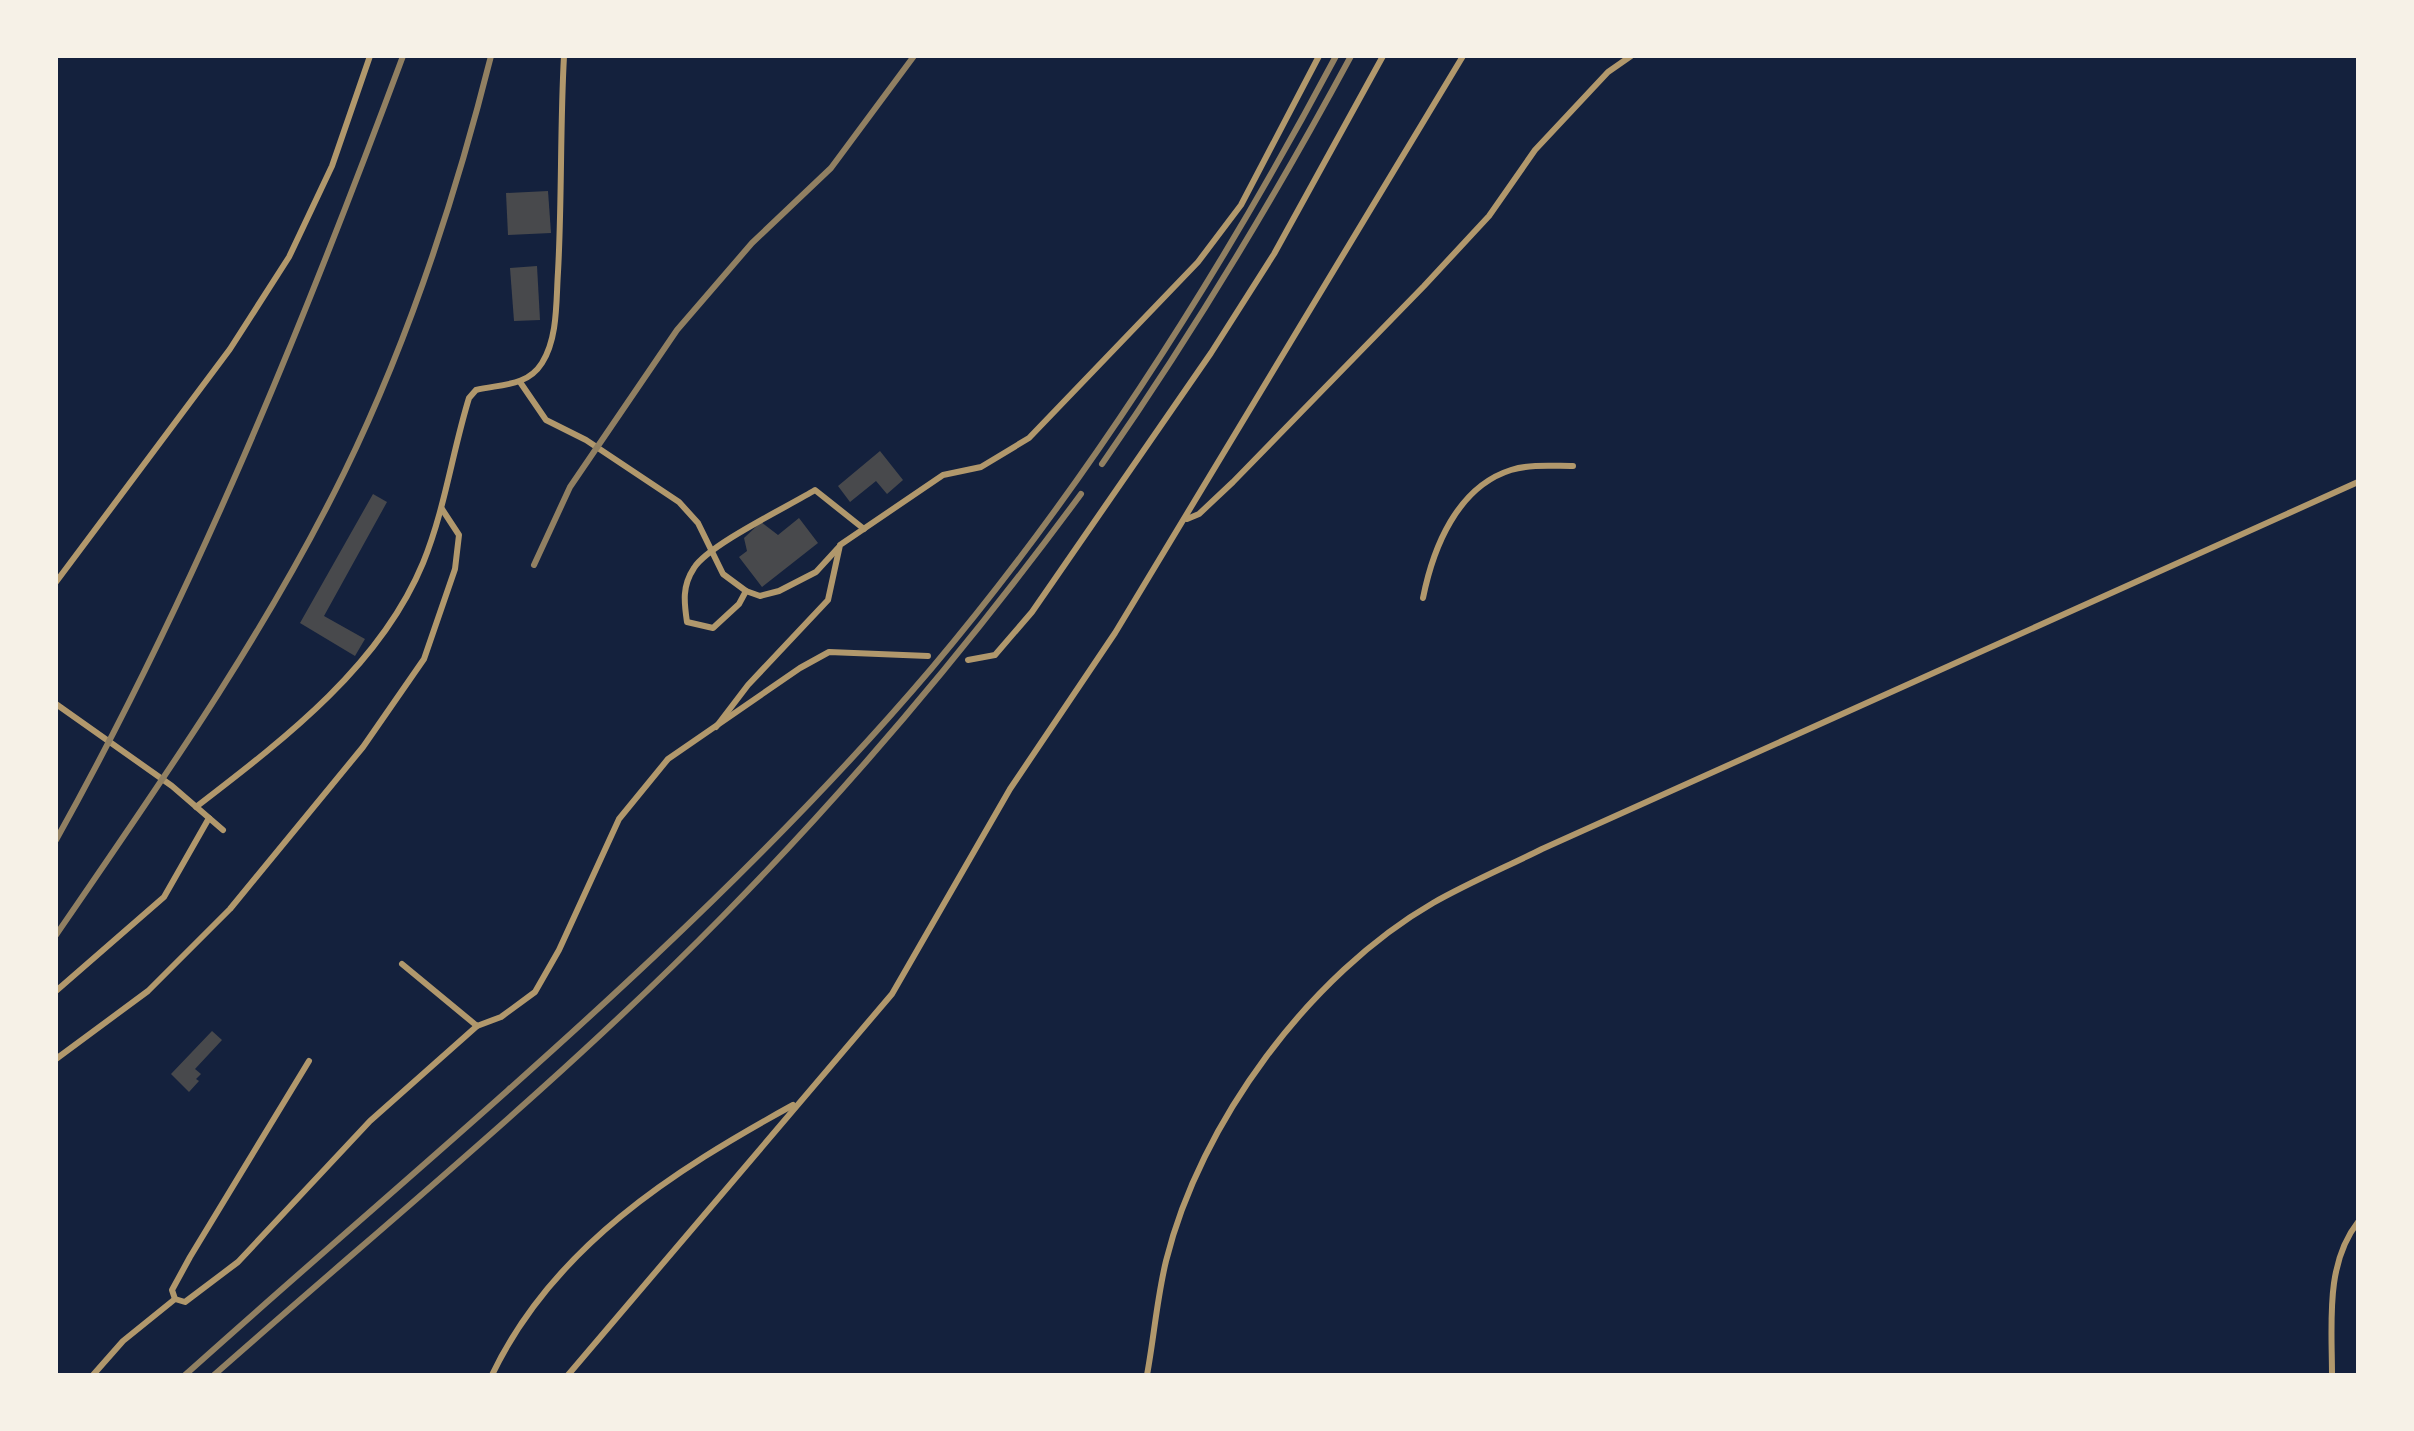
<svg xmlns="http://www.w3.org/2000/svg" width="2414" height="1431" font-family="Montserrat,sans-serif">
<rect width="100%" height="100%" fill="#14213d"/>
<g fill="#48494c">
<polygon points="548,191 551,233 508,235 506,193"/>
<polygon points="537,266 540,320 514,321 510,268"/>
<polygon points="880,451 903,480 887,494 876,481 850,502 838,486"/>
<polygon points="373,494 387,502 324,616 365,639 355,656 300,623"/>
<polygon points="799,518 818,543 762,587 739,557 747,551 744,538 761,522 778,535"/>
<polygon points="212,1031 222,1040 195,1069 201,1074 196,1079 199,1081 189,1092 171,1074"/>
</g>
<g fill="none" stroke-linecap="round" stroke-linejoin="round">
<g stroke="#b1986c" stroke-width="6">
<polyline points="520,382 546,420 586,440 679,502 698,523 723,574 746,591 760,596 779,591 816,572 838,548"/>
<polyline points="1187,519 1199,514 1233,482 1424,286 1489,216 1535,150 1608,72 1631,56"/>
<polyline points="56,582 230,349 289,257 332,166 370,56"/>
<path d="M746,591L739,604L713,628L687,622C684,602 682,586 694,568C708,545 789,506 815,490L864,529"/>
<path d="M1423,598C1433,548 1457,487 1511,470C1531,464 1552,466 1573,466"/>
<polyline points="968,660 995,655 1032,612 1211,353 1274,254 1383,56"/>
<polyline points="56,704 172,786 223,830"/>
<polyline points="716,727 748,685 828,600 840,545 943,475 981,467 1029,438 1198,262 1241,205 1319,56"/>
<path d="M196,807C283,740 380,667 423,563C445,509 452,453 469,398L476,390C500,384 527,387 542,363C558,338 556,301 558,272C562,200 560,128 564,56"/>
<polyline points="402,964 477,1026 501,1017 535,992 559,950 619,819 668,759 800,668 829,652 928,656"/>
<polyline points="56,991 164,897 209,818"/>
<polyline points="56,1059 148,991 230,909 363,747 424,659 455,569 459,535 442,509"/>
<polyline points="309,1061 190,1257 172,1290 175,1299 185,1302 238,1262 370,1121 477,1026"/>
<polyline points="93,1375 123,1341 175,1299"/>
<path d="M492,1375C553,1247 673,1171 793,1105"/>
<polyline points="568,1375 892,994 1010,789 1115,633 1463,56"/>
<path d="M1147,1375C1154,1337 1157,1298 1166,1261C1200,1123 1310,974 1433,903C1468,883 1506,867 1542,849L2358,482"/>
<path d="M2332,1375C2332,1324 2325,1264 2358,1222"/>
</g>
<g stroke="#918062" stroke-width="6">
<path d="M1102,464C1193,333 1275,197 1351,56"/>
<polyline points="534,565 570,487 677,330 752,243 831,168 914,56"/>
<path d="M56,840C196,589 303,325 403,56"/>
<path d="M56,935C159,785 264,636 344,473C409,340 455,199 491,56"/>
<path d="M185,1375C439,1147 709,930 931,669C1089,482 1221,272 1336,56"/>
<path d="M214,1375C385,1224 563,1079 723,916C853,784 971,643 1081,494"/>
</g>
</g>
<rect width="2414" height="1431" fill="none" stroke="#f6f1e7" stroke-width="116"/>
</svg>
